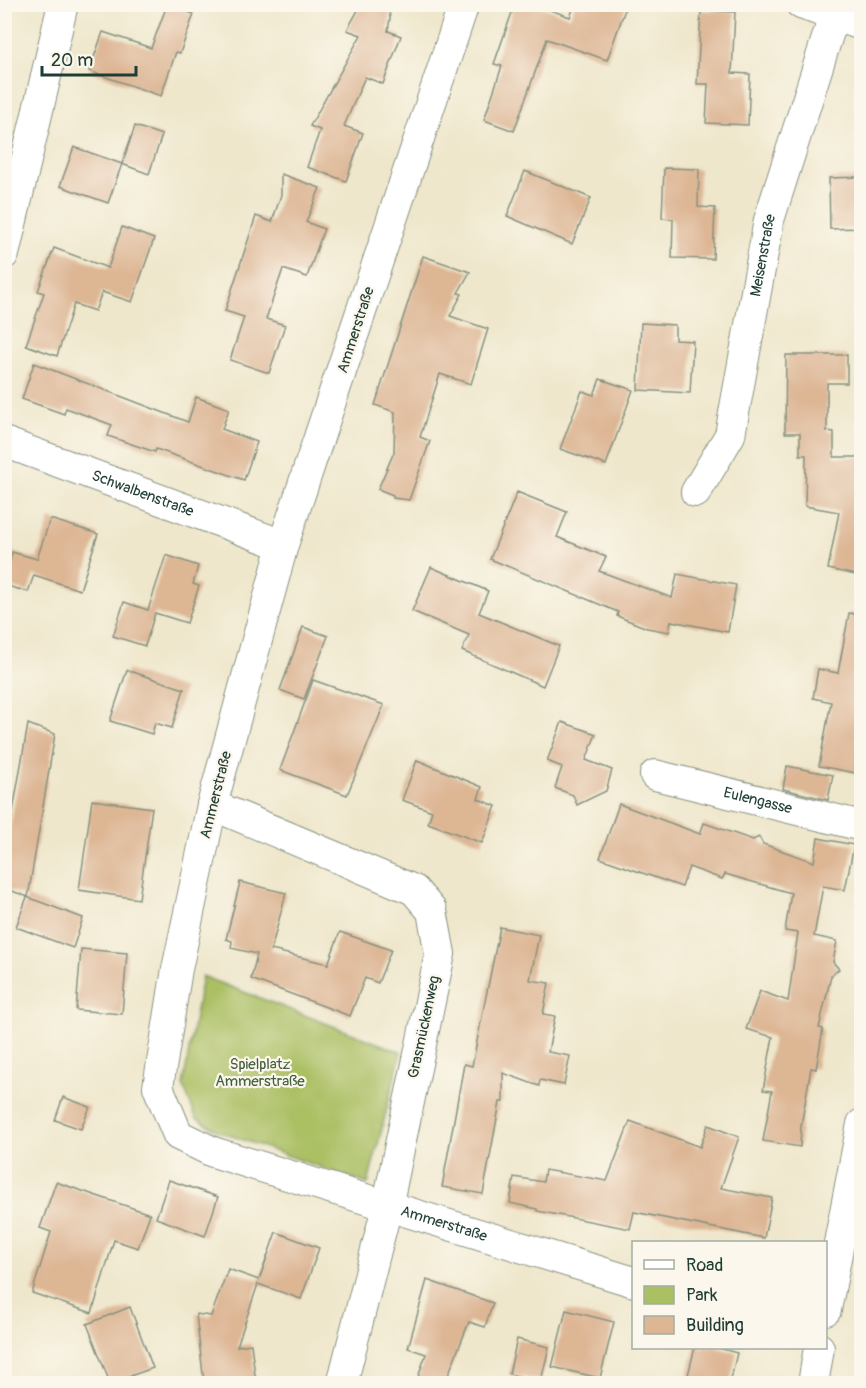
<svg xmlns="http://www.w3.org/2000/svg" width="866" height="1388" font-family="Pangolin,sans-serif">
<rect width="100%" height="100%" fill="#fbf7ec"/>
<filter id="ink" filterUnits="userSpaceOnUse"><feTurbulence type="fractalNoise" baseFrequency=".0167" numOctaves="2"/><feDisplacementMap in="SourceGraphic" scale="12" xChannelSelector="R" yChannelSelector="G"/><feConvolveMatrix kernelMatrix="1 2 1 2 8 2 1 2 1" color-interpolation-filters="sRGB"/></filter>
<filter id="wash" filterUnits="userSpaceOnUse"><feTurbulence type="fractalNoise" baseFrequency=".008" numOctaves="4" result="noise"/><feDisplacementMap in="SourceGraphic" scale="24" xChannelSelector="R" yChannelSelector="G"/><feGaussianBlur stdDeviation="1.35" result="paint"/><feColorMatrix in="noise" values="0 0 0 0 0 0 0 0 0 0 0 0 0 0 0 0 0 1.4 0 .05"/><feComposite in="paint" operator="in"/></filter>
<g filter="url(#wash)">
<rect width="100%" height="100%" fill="#efe7cc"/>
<polygon fill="#abbf63" stroke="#657e4c" stroke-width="1.5" points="202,976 401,1052 368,1184 218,1131 196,1118 183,1085"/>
<g id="blocks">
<g fill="#ddb694">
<polygon points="378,4 388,4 390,18 388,31 401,36 383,84 365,77 344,126 363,133 346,181 307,167 320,130 310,126 361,35 347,30 361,5 375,10"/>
<polygon points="515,4 533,4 570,17 575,4 627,4 607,60 547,39 514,131 484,120 502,66 494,64"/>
<polygon points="167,5 194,14 180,53 176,52 161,96 89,71 103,32 151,48"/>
<polygon points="701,10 735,12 732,73 750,74 748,125 706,123 708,84 697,84"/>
<polygon points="135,126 162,135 149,174 122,164 108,203 60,186 74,147 122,164"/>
<polygon points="664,168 699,169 698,207 715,208 713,259 672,258 673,219 662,218"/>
<polygon points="525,171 591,198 572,244 507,216"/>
<polygon points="281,174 320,188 306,222 324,229 307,277 283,269 266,319 285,325 269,373 230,360 244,317 225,311 256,216 272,222 281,195"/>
<polygon points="861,177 861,228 830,229 829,178"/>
<polygon points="122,227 154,239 132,302 102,292 95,311 74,304 57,356 26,345 44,293 38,291 54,248 108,268"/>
<polygon points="423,256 470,272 458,293 462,294 450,316 488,329 471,384 440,374 420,437 430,441 409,500 393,498 393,495 378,489 394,452 395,412 375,405"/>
<polygon points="641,323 675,325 675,340 693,341 690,393 638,390"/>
<polygon points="786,355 847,355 847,383 827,383 827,431 834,432 834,457 861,457 861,576 828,569 839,512 805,506 806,455 800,455 800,433 785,433"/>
<polygon points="34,363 188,422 196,397 229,409 222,429 257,442 244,480 156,449 155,452 108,436 112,425 66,408 64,414 22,399"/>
<polygon points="600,379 633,390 606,465 560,449 582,391 594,395"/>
<polygon points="517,492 567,512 557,537 606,557 599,571 672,598 677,574 736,585 728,632 671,621 669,632 647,628 617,616 618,612 490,559"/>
<polygon points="50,519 98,534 80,590 34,575 28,592 4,585 12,552 37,559"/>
<polygon points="166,555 198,566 193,584 199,586 187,623 155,613 145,646 113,636 124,602 148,610"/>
<polygon points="431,567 488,591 479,613 559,646 543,686 462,651 469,635 412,611"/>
<polygon points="849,613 861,615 861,774 819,766 831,702 813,698 818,669 838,673"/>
<polygon points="303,627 328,636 304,699 280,690"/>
<polygon points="127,670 184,689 172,728 155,723 152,734 110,721"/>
<polygon points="313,680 384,705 347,795 280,770"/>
<polygon points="562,722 596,734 586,760 612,770 606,791 577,805 573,795 555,788 562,767 547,761"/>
<polygon points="28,724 55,734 28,897 4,888 4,863"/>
<polygon points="417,760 482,787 478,799 496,806 482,843 428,823 432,811 402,800"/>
<polygon points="787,766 833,775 828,800 783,789"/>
<polygon points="92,800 152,808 139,899 79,890"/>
<polygon points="619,804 700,834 704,823 753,840 759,837 763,844 814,862 818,838 854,845 845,890 823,886 814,936 837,941 833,962 839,969 831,976 819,1028 823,1029 816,1069 811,1068 801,1126 800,1147 763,1141 772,1091 763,1090 773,1037 746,1029 760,991 788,1001 798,933 785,931 791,893 725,874 722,879 689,867 682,887 600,858"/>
<polygon points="240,882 286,893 271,950 328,964 340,932 391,950 378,983 365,978 350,1016 251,979 257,954 231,948 232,941 226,939"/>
<polygon points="27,897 83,918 73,948 16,927"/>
<polygon points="500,927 539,935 530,980 549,983 543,1014 555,1016 548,1052 570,1056 564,1085 540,1080 539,1086 503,1073 503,1102 500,1102 483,1194 442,1187 464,1064 472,1066"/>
<polygon points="81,949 127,953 122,1014 76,1010"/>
<polygon points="63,1097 90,1107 81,1129 55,1120"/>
<polygon points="630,1121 700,1147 708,1125 739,1137 721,1188 772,1198 764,1238 634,1212 630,1229 537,1211 537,1209 510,1203 514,1177 543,1182 545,1170 607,1181"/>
<polygon points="169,1180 218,1197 205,1236 156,1218"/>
<polygon points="56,1182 150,1214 138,1248 114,1240 92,1313 32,1293 51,1232 40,1228"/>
<polygon points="276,1232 319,1248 301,1299 258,1284 237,1346 251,1344 256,1383 204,1383 196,1314 211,1316 228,1269 259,1280"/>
<polygon points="427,1280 493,1303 485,1327 469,1322 445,1383 416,1383 426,1354 408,1348"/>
<polygon points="130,1307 153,1368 110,1383 87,1324"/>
<polygon points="566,1310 614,1322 600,1378 552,1367"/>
<polygon points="517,1339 549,1347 541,1381 509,1374"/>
<polygon points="695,1347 715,1347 737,1353 730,1383 686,1383"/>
</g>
</g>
</g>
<g filter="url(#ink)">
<use href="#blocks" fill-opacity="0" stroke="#879280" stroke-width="1.5"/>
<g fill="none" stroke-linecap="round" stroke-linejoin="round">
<defs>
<g id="street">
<path id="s1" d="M464,4L283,545L212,805L177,969L158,1087L178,1135L213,1152L634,1282"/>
<polyline points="801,4 862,25"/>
<polyline points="4,254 63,4"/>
<path id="s2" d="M4,442L283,545"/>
<path id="s3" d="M696,492L730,435L769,220L834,16"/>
<path id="s4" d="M655,775L862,826"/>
<polyline points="212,805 414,890 432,911 440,954 387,1207 342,1384"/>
<polyline points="826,1310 862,1124"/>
<polyline points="813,1384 819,1348"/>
</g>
</defs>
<use href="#street" stroke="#879280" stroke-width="32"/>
<use href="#street" stroke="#fff" stroke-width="30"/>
</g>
</g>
<g text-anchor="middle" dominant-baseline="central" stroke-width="4.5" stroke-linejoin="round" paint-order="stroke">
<g font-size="15" fill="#1f3d34" stroke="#fbf7ec">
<text stroke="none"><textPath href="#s3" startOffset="249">Meisenstraße</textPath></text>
<text transform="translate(356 330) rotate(-72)">Ammerstraße</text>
<text stroke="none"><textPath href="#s2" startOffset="148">Schwalbenstraße</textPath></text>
<text transform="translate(216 795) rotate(-76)">Ammerstraße</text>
<text stroke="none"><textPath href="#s4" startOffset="106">Eulengasse</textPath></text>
<text transform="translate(424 1027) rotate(-78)">Grasmückenweg</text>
<text stroke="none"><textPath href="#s1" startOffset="1460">Ammerstraße</textPath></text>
</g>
<g font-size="15" fill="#425e40" stroke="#fbf7ec">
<text x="260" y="1064">Spielplatz<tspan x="260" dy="17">Ammerstraße</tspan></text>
</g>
</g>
<rect width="866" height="1388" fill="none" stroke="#fbf7ec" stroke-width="24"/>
<rect x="632" y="1241" width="195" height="108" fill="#fbf7ec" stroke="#a3ada2" stroke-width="1.5"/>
<rect x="644" y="1260" width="30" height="9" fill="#ffffff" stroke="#a3ada2" stroke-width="1.5"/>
<text x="686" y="1271" font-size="18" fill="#1f3d34">Road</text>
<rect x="644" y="1286" width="30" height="18" fill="#abbf63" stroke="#a3ada2" stroke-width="1.5"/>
<text x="686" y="1301" font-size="18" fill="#1f3d34">Park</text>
<rect x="644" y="1316" width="30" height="18" fill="#ddb694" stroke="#a3ada2" stroke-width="1.5"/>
<text x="686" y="1331" font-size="18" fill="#1f3d34">Building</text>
<path d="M42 66v9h94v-9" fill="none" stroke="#1f3d34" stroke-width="3"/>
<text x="51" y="66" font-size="18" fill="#1f3d34" stroke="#fbf7ec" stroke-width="4.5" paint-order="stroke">20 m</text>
</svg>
